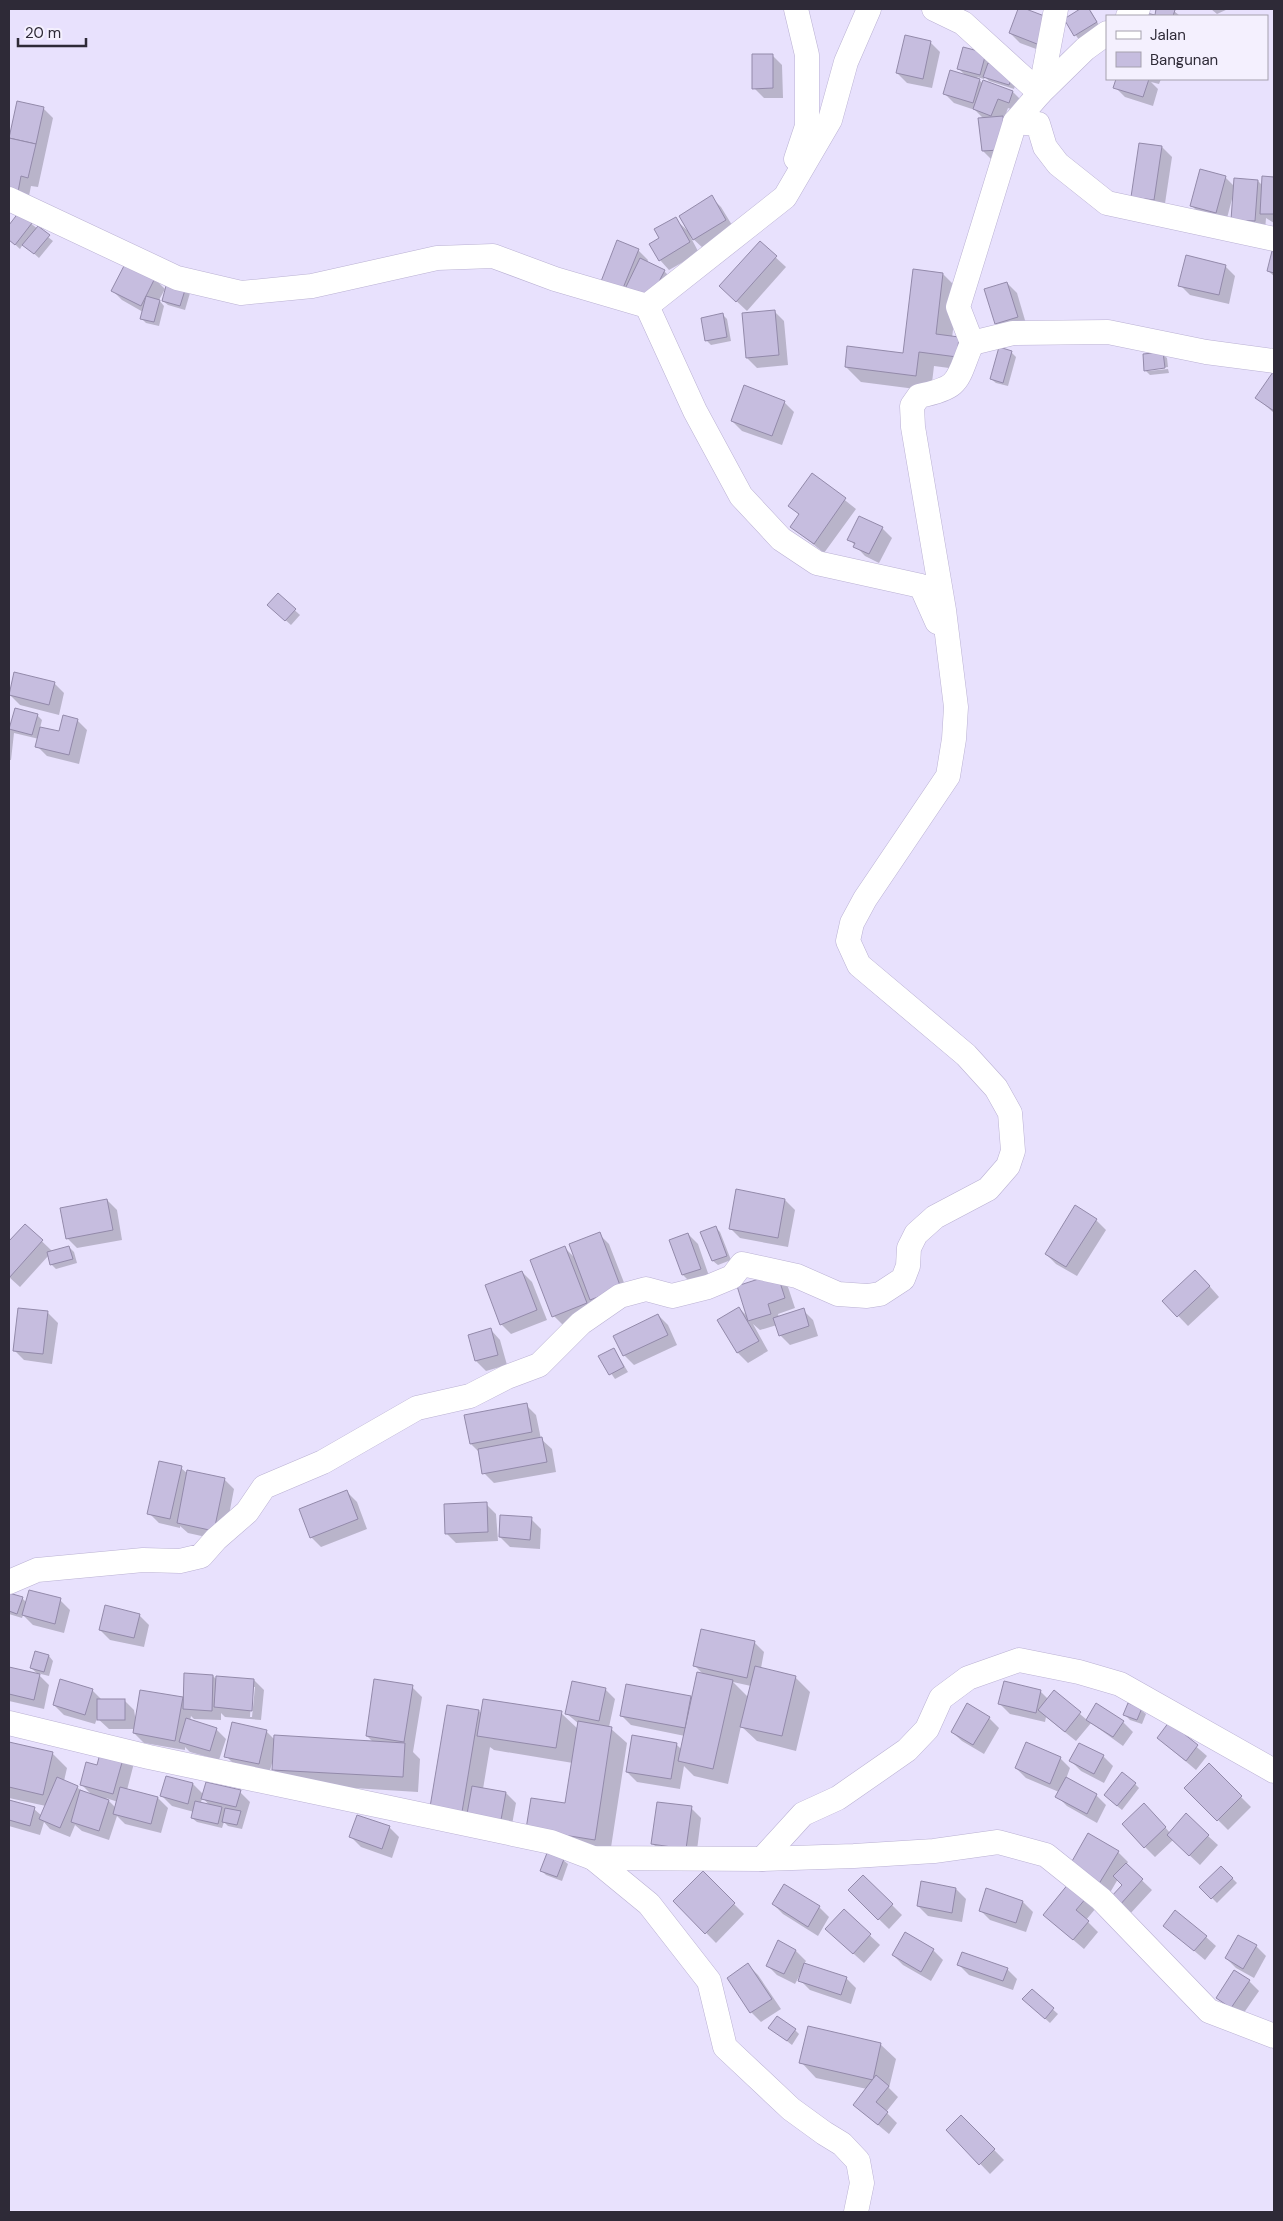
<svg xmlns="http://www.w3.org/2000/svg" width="1283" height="2221" font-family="'DM Sans',sans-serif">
<rect width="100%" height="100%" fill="#e8e1fd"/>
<g fill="#0003" fill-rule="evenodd">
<polygon points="1019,9 1047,18 1047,53 1020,43 1010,33"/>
<polygon points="1083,9 1091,11 1100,27 1079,40 1065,19"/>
<polygon points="1158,9 1174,11 1180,16 1156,16"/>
<polygon points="1211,9 1228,9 1217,14"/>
<polygon points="930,42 940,52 932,88 907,83 897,73"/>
<polygon points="964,48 990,59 988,64 1018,77 1014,89 989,81 985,77 984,79 977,77 983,84 1013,92 1023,102 1019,112 1008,108 1004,119 1012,127 993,161 983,151 984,119 975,110 954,103 944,93 966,76 959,69"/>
<polygon points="772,55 782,65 783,98 764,98 754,88"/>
<polygon points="1117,79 1161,79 1159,84 1151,82 1158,89 1153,106 1125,97 1115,87"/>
<polygon points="43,108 53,118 38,187 31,186 28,201 9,197 9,140"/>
<polygon points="1162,147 1172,157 1164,210 1132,197"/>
<polygon points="1225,177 1234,186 1258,181 1263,186 1263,177 1274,178 1274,223 1266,218 1265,231 1242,229 1232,199 1226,222 1202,216 1192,206"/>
<polygon points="711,197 721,207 735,230 704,249 690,236 699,253 669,270 660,260 661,238 675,219 689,232"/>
<polygon points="19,214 53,241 39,258 23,244 20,249 9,239 9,227"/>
<polygon points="760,243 786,267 747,311 731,296"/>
<polygon points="638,250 648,260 647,263 664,271 674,281 611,294"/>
<polygon points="1273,252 1274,252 1274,276 1268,271"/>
<polygon points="1225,266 1235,276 1229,304 1190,295 1180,285"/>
<polygon points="943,274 958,289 952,338 959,339 972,371 934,366 931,391 861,382 846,367 904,355"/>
<polygon points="155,279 165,289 159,300 164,306 159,326 146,323 142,319 143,312 122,300 112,290"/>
<polygon points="1007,283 1017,293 1027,327 1006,334 996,324 986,290"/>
<polygon points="185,288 190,293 185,310 168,305 163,301"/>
<polygon points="774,311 784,321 788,365 757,368 747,358"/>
<polygon points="723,315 727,319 731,341 711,345 706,340"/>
<polygon points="1011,352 1016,357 1008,386 996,383 991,379"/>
<polygon points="1162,354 1167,358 1168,367 1148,369 1148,371 1168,369 1169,373 1150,375 1145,370"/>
<polygon points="1273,374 1274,375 1274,413 1257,398"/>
<polygon points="784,402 794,412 782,445 742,431 732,421"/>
<polygon points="812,474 856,509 824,553 791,526 799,515 790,505"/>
<polygon points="882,528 892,538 879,563 865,556 849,539"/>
<polygon points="278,595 300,615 291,625 274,610"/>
<polygon points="54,683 64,693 59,715 20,705 10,695"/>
<polygon points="37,715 42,720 40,728 60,733 77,720 87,730 79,764 47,756 37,746 39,739 14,733 11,760 9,760 9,723 11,726"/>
<polygon points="107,1200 117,1210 122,1240 77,1248 67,1238"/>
<polygon points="785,1200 795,1210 788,1247 740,1238 730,1228"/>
<polygon points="1096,1220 1106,1230 1077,1276 1056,1264 1046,1254"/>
<polygon points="25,1225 52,1251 69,1247 74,1252 77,1263 56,1269 51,1264 49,1255 20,1287 9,1277 9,1243"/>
<polygon points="715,1227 720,1232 731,1260 718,1265 713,1261 702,1233"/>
<polygon points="599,1234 609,1244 630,1298 569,1331 554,1316 565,1248 576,1259"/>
<polygon points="688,1234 698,1244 710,1279 693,1285 683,1275"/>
<polygon points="522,1272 532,1282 547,1320 511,1334 501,1324"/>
<polygon points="1205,1281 1219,1297 1188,1326 1164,1301"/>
<polygon points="787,1284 795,1308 778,1314 779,1318 803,1310 813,1320 818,1336 790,1345 780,1335 777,1325 760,1330 753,1324 768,1351 748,1363 738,1353 739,1308 749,1318 739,1286"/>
<polygon points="48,1313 58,1323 52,1364 24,1360 14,1350"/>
<polygon points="658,1315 668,1325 677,1345 634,1365 624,1355"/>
<polygon points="491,1330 500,1340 507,1365 486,1371 476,1361 470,1336"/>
<polygon points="614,1349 628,1372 615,1379 600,1357"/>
<polygon points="526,1405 536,1415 541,1439 552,1449 556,1472 494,1483 484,1473 480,1453 471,1444"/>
<polygon points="181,1468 188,1474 224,1479 234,1489 224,1541 188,1533 180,1526 180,1528 159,1523 149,1513"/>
<polygon points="347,1492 357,1502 367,1529 321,1547 311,1537"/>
<polygon points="486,1504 496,1514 498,1541 456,1543 446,1533"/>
<polygon points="531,1519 541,1529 540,1549 510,1547 500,1537"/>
<polygon points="9,1594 22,1598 27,1603 60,1600 70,1610 64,1633 33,1625 23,1615 22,1618 9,1614"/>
<polygon points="139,1615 149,1625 144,1647 110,1640 100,1630"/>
<path d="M754,1642L764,1652L761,1668L795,1677L810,1692L796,1751L757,1741L741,1726L728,1784L694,1776L684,1766L680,1789L637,1782L627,1772L676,1744L682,1750L685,1736L631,1725L621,1715L691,1697L693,1699L704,1675L695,1666ZM733,1682L751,1686L749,1698Z"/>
<polygon points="36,1653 49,1656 53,1661 49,1676 37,1673 49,1685 44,1709 9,1701 9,1669 39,1675 31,1668"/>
<path d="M213,1676L217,1680H254L264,1690L261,1720L225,1717L221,1713V1720L194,1719L191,1716L190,1721L216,1729L226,1739L219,1760L190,1752L185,1747V1750L144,1743L134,1733L135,1729H109L97,1718L95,1724L64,1715L54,1705L92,1690L102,1700H124L134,1710L136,1722L182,1698L184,1700ZM252,1687H255L252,1717H250Z"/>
<polygon points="412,1687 422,1697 413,1752 420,1759 418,1792 289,1784 273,1769 274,1756 269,1774 236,1766 226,1756 266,1731 275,1740 373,1742 367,1736"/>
<polygon points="605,1689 615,1699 609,1727 627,1743 610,1854 543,1844 566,1805 573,1763 494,1750 490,1747 483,1789 506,1793 516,1803 511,1830 446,1822 479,1711 482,1714 561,1713 578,1729 579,1724 566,1713"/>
<polygon points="1040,1691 1048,1699 1054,1692 1087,1720 1123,1722 1133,1732 1123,1746 1091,1723 1076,1741 1046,1717 1045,1722 1010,1714 1000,1704"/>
<polygon points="1141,1710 1146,1714 1142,1724 1130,1720 1125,1715"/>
<polygon points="989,1718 999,1728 984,1754 962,1741 952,1732"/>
<polygon points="1170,1724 1207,1756 1196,1770 1158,1738"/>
<path d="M9,1743L52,1753L67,1768L64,1781L93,1796L81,1784L98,1767L103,1748L134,1763L127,1790L158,1798L168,1808L161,1833L125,1824L117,1816L109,1840L82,1831L75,1825L70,1837L50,1829L44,1822L40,1835L9,1826V1801L34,1809L42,1816L46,1806L9,1798ZM106,1798L118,1802L116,1808Z"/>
<polygon points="1103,1756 1113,1766 1104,1783 1081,1771 1071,1761"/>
<polygon points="1060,1758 1070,1768 1066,1779 1096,1795 1106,1805 1097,1823 1067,1806 1057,1796 1059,1792 1026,1778 1016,1768"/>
<polygon points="1209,1765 1251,1807 1228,1830 1186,1788"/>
<path d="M166,1777L193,1784L204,1795L240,1792L250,1802L242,1829L228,1826L224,1822L222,1828L197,1822L192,1818L194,1812L172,1806L162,1796ZM202,1797L210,1806L201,1803Z"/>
<polygon points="1135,1784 1139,1788 1122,1810 1110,1800"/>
<polygon points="691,1808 701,1818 696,1858 663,1854 653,1844"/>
<polygon points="1154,1814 1170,1833 1208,1836 1218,1845 1200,1865 1173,1840 1155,1857 1145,1847"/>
<polygon points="389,1827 399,1837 392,1858 361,1847 351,1837"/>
<polygon points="1118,1852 1128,1862 1126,1865 1152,1890 1129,1915 1112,1898 1123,1885 1118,1879 1108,1896 1078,1880"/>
<polygon points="563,1860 568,1864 562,1881 546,1875 542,1871"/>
<polygon points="1221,1867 1237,1883 1217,1903 1201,1887"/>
<polygon points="703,1873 744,1914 716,1943 675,1901"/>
<polygon points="863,1876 902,1915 889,1929 849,1890"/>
<polygon points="1069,1884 1096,1908 1086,1920 1098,1932 1084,1949 1044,1915"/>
<polygon points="956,1889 966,1899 962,1922 928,1916 918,1906"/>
<polygon points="1023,1902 1033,1912 1026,1932 990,1920 980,1910"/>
<polygon points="773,1904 819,1907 829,1917 818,1936 783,1914"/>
<polygon points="844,1911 880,1945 864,1963 837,1939"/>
<polygon points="1165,1926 1206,1937 1216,1946 1205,1960"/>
<polygon points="906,1934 933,1950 943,1960 931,1981 903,1965 893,1955"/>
<polygon points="1256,1946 1266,1956 1254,1978 1236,1968 1226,1958"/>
<polygon points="796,1951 806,1961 804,1964 846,1978 856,1988 851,2004 810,1990 800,1980 804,1967 795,1984 777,1975 767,1965"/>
<polygon points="748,1965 758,1975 781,2009 761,2022 751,2012 728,1978"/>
<polygon points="959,1965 1007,1969 1017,1979 1013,1990 969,1975"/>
<polygon points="1249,1981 1259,1991 1241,2017 1217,1998"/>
<polygon points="1032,1991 1058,2014 1050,2023 1029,2004"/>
<polygon points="770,2028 795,2030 799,2034 792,2045"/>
<polygon points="880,2044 896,2059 889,2088 898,2097 886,2112 897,2123 889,2134 854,2105 867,2089 816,2078 801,2062"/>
<polygon points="961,2116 1004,2160 990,2174 948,2130"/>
</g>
<g fill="#c6bddf" stroke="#938aaa">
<polygon points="1018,9 1026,9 1047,17 1037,44 1009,33"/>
<polygon points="1080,9 1089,9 1097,22 1074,36 1064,19"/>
<polygon points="1156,9 1172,9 1175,10 1173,16 1140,16 1142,12 1155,15"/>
<polygon points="905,35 931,41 923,79 896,73"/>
<polygon points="963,47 986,53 980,75 957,69"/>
<polygon points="752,54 773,54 773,88 752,89"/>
<polygon points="988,63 1014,71 1009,85 983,77"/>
<polygon points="950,70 980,79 973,103 943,94"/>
<polygon points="1116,79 1149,79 1143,97 1113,88"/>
<polygon points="983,80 1013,91 1009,103 998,99 991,116 973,109"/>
<polygon points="17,101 44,107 36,144 9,138"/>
<polygon points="1003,116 1004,133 999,134 1000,150 982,151 978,118"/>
<polygon points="9,138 36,144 28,178 21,176 18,192 9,190"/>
<polygon points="1139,143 1162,146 1154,200 1131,197"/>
<polygon points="1200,169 1226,176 1216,213 1190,206"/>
<polygon points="1262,176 1274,177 1274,214 1260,214"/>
<polygon points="1234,178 1258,180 1255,221 1231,220"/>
<polygon points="712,195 726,220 693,240 679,216"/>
<polygon points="19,212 32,223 15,245 9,240 9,225"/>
<polygon points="676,217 690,242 659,261 649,244 659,238 654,229"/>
<polygon points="38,226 50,235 34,254 22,245"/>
<polygon points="617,240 639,249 621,293 600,284"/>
<polygon points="760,241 777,256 736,302 719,286"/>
<polygon points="1272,251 1274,251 1274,273 1267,271"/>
<polygon points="1186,255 1226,265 1219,295 1178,286"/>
<polygon points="640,258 665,270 648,303 624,291"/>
<polygon points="126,262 155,278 141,306 111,291"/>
<polygon points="913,269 943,273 936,334 959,337 957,357 919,352 916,376 845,367 847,346 903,353"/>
<polygon points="167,282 186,287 180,306 162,301"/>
<polygon points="1007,282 1018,317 995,324 984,289"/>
<polygon points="146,296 160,300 154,322 140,319"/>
<polygon points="775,310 779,355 746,358 742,313"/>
<polygon points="723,313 727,337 705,341 701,318"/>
<polygon points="999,347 1012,351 1003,383 990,379"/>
<polygon points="1163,352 1165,368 1144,371 1143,354"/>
<polygon points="1273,372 1274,373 1274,411 1255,398"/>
<polygon points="744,385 785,401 772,436 731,421"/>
<polygon points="812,473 846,498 814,544 790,527 799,514 788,506"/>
<polygon points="859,516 883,527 869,554 853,547 855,543 847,540"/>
<polygon points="278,593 296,609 285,621 267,605"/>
<polygon points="14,672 55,682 49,705 9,695"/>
<polygon points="15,708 38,714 32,735 9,729"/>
<polygon points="63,715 78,719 69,755 35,747 40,727 59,731"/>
<polygon points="736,1189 785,1199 778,1238 729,1229"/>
<polygon points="107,1199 113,1230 66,1239 60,1208"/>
<polygon points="1075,1205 1097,1219 1066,1267 1045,1254"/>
<polygon points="25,1224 43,1240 9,1278 9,1241"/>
<polygon points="716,1226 727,1256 712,1261 700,1232"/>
<polygon points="600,1232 621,1288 590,1300 569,1244"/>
<polygon points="688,1233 701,1269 682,1275 669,1240"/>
<polygon points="69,1246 73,1259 50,1265 47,1252"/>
<polygon points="565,1246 587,1303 552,1317 530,1260"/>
<polygon points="1195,1270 1210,1286 1177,1317 1162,1301"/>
<polygon points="522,1271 537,1310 500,1325 485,1285"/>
<polygon points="777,1273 785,1298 768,1304 771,1314 748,1321 737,1286"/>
<polygon points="739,1307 759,1341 737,1353 717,1320"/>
<polygon points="18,1308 48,1311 43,1354 13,1351"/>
<polygon points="804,1308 809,1326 779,1336 773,1318"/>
<polygon points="658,1314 668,1335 623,1356 613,1336"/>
<polygon points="491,1328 498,1355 475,1361 468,1335"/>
<polygon points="614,1348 624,1367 609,1375 598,1356"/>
<polygon points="527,1403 532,1432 470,1444 464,1415"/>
<polygon points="542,1437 547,1462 482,1474 478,1449"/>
<polygon points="159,1461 182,1466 170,1519 147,1514"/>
<polygon points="187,1470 225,1478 214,1531 177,1523"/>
<polygon points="347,1490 358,1519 310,1538 299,1509"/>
<polygon points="487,1502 488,1532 445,1534 444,1504"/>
<polygon points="500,1515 532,1517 530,1540 499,1537"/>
<polygon points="29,1590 61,1598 55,1624 22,1615"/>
<polygon points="9,1593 23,1597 17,1614 9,1611"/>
<polygon points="105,1605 140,1614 134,1638 99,1630"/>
<polygon points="701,1629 755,1641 747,1678 693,1666"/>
<polygon points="35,1651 49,1655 44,1672 30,1668"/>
<polygon points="755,1666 796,1676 782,1736 740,1727"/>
<polygon points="9,1667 40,1674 34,1700 9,1694"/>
<polygon points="697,1672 733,1680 713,1769 678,1761"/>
<polygon points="184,1673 213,1675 212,1711 183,1709"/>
<polygon points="216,1676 254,1679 252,1711 214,1707"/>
<polygon points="60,1679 93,1689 85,1715 53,1705"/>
<polygon points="374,1679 413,1685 404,1742 366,1736"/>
<polygon points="572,1681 606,1688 599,1721 565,1714"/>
<polygon points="1004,1681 1041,1690 1036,1713 998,1704"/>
<polygon points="626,1684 691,1696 685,1728 620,1716"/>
<polygon points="140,1690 183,1697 175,1741 133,1733"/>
<polygon points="1054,1690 1081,1712 1065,1732 1038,1710"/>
<rect x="97" y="1699" width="28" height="21"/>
<polygon points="483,1699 562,1711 556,1748 477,1736"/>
<polygon points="967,1703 990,1717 973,1745 951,1732"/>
<polygon points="1096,1703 1124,1721 1113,1737 1086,1720"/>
<polygon points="1128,1703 1142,1708 1137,1720 1123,1715"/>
<polygon points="447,1705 479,1710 462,1812 430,1807"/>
<polygon points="186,1718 217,1728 210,1751 179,1742"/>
<polygon points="578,1721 612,1727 595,1840 526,1829 531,1798 565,1803"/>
<polygon points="232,1722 267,1730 259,1764 224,1757"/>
<polygon points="1169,1722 1198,1745 1186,1761 1157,1738"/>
<polygon points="274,1735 405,1743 403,1777 272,1770"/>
<polygon points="632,1735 677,1743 671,1779 626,1772"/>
<polygon points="9,1742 53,1752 43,1795 9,1787"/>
<polygon points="1026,1742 1061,1757 1050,1784 1015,1768"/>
<polygon points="1079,1743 1104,1755 1094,1774 1069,1761"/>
<polygon points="102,1746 125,1752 113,1794 80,1785 86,1762 97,1765"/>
<polygon points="1209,1763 1242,1796 1217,1821 1184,1788"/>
<polygon points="1122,1772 1136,1783 1117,1806 1104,1795"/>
<polygon points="166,1776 193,1783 188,1804 160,1796"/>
<polygon points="57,1777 78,1786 60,1828 39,1819"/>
<polygon points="1066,1777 1097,1794 1087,1814 1055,1797"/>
<polygon points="206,1782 241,1790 236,1807 201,1799"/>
<polygon points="472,1786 506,1792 501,1820 467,1814"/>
<polygon points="120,1787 158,1797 151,1824 113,1814"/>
<polygon points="80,1790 109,1800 99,1831 71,1822"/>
<polygon points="9,1800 35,1807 30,1826 9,1820"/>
<polygon points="195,1801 222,1807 218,1824 191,1818"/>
<polygon points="657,1802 692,1806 686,1849 651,1844"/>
<polygon points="1144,1803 1166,1827 1144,1848 1122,1824"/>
<polygon points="225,1808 241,1811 237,1825 222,1822"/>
<polygon points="1186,1813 1209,1835 1189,1856 1167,1835"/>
<polygon points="357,1815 390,1826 382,1849 349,1837"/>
<polygon points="1088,1833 1119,1851 1097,1887 1067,1870"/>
<polygon points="547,1853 564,1859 557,1877 540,1871"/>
<polygon points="1126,1863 1143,1879 1119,1906 1110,1898 1122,1885 1113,1876"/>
<polygon points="1221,1866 1233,1878 1211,1899 1199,1887"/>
<polygon points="703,1871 735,1903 705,1934 673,1901"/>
<polygon points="863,1875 893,1904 878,1920 848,1890"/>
<polygon points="921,1881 956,1888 952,1913 917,1906"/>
<polygon points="1069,1883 1087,1897 1076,1910 1089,1921 1073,1940 1043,1915"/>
<polygon points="784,1884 820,1906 808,1927 772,1904"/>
<polygon points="986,1888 1023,1901 1016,1923 979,1911"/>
<polygon points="844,1909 871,1934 853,1954 825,1929"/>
<polygon points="1175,1910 1207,1936 1194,1951 1163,1926"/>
<polygon points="905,1932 934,1949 921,1972 892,1955"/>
<polygon points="1238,1935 1257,1945 1243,1969 1225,1958"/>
<polygon points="778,1940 796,1950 784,1974 766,1966"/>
<polygon points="962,1952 1008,1968 1003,1981 957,1965"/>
<polygon points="748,1963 772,1999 750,2013 727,1978"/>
<polygon points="804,1963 847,1977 841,1995 798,1981"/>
<polygon points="1234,1970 1250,1980 1231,2008 1216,1998"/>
<polygon points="1032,1989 1054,2008 1045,2019 1022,1999"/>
<polygon points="777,2016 796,2029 787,2041 768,2028"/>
<polygon points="808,2026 881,2043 873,2080 799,2063"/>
<polygon points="876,2075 889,2086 876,2102 888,2112 878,2125 853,2105"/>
<polygon points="961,2115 995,2149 979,2165 946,2130"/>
</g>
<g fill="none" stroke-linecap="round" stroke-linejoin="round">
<defs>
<g id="minor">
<polyline points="796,9 807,55 807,126 796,159"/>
<polyline points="934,9 963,23 1040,93 1085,49 1107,33"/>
<polyline points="1128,16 1138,9"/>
<polyline points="1015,122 1038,124 1045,147 1058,164 1107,203 1274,239"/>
<polyline points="9,199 177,278 241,293 312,286 437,258 493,256 555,279 647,306 785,197 830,120 846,62 869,9"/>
<polyline points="647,306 695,411 741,496 781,539 817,563 921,586 937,622"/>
<polyline points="972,343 1013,333 1108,332 1206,352 1274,361"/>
<path d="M9,1582L37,1570L143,1560L180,1561L201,1556L216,1539L247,1512L264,1487L323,1462L417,1408L470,1396L507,1377L539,1365L581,1323L620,1296L646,1289L672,1296L708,1287L732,1277L742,1264L797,1276L838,1294L867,1296L880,1294L903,1279L908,1266L909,1248L916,1234L935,1217L988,1189L1008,1166L1013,1151L1010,1113L996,1088L966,1055L859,965L848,941L852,923L865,899L948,776L954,739L956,707L944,610L913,427L912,406L919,396C962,387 956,381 972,343L958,307L1015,122L1040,93L1056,9"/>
<polyline points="9,1723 149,1757 551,1842 593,1858 762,1859 854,1856 934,1851 998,1842 1046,1855 1101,1899 1209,2011 1274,2036"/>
<polyline points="593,1858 649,1904 709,1981 725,2047 791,2109 824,2133 842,2144 858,2161 862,2183 856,2212"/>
<polyline points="762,1859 803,1814 838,1798 907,1750 927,1729 941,1698 968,1678 1019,1660 1079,1672 1120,1684 1274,1771"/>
</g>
</defs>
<use href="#minor" stroke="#bab1d3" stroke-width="25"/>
<use href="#minor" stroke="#fff" stroke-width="24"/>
</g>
<rect width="1283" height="2221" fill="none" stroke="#2e2a37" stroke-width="20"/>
<rect x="1106" y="15" width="162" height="65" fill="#f4f0fe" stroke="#a5a1ae"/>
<rect x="1116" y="31" width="25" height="8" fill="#ffffff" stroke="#a5a1ae"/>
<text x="1150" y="40" font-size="15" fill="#2e2a37">Jalan</text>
<rect x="1116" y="52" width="25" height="15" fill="#c6bddf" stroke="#a5a1ae"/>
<text x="1150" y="65" font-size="15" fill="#2e2a37">Bangunan</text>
<path d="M18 38v8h68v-8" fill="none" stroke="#2e2a37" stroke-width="2.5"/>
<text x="25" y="38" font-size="15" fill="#2e2a37" stroke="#f4f0fe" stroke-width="4" paint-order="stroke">20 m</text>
</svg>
